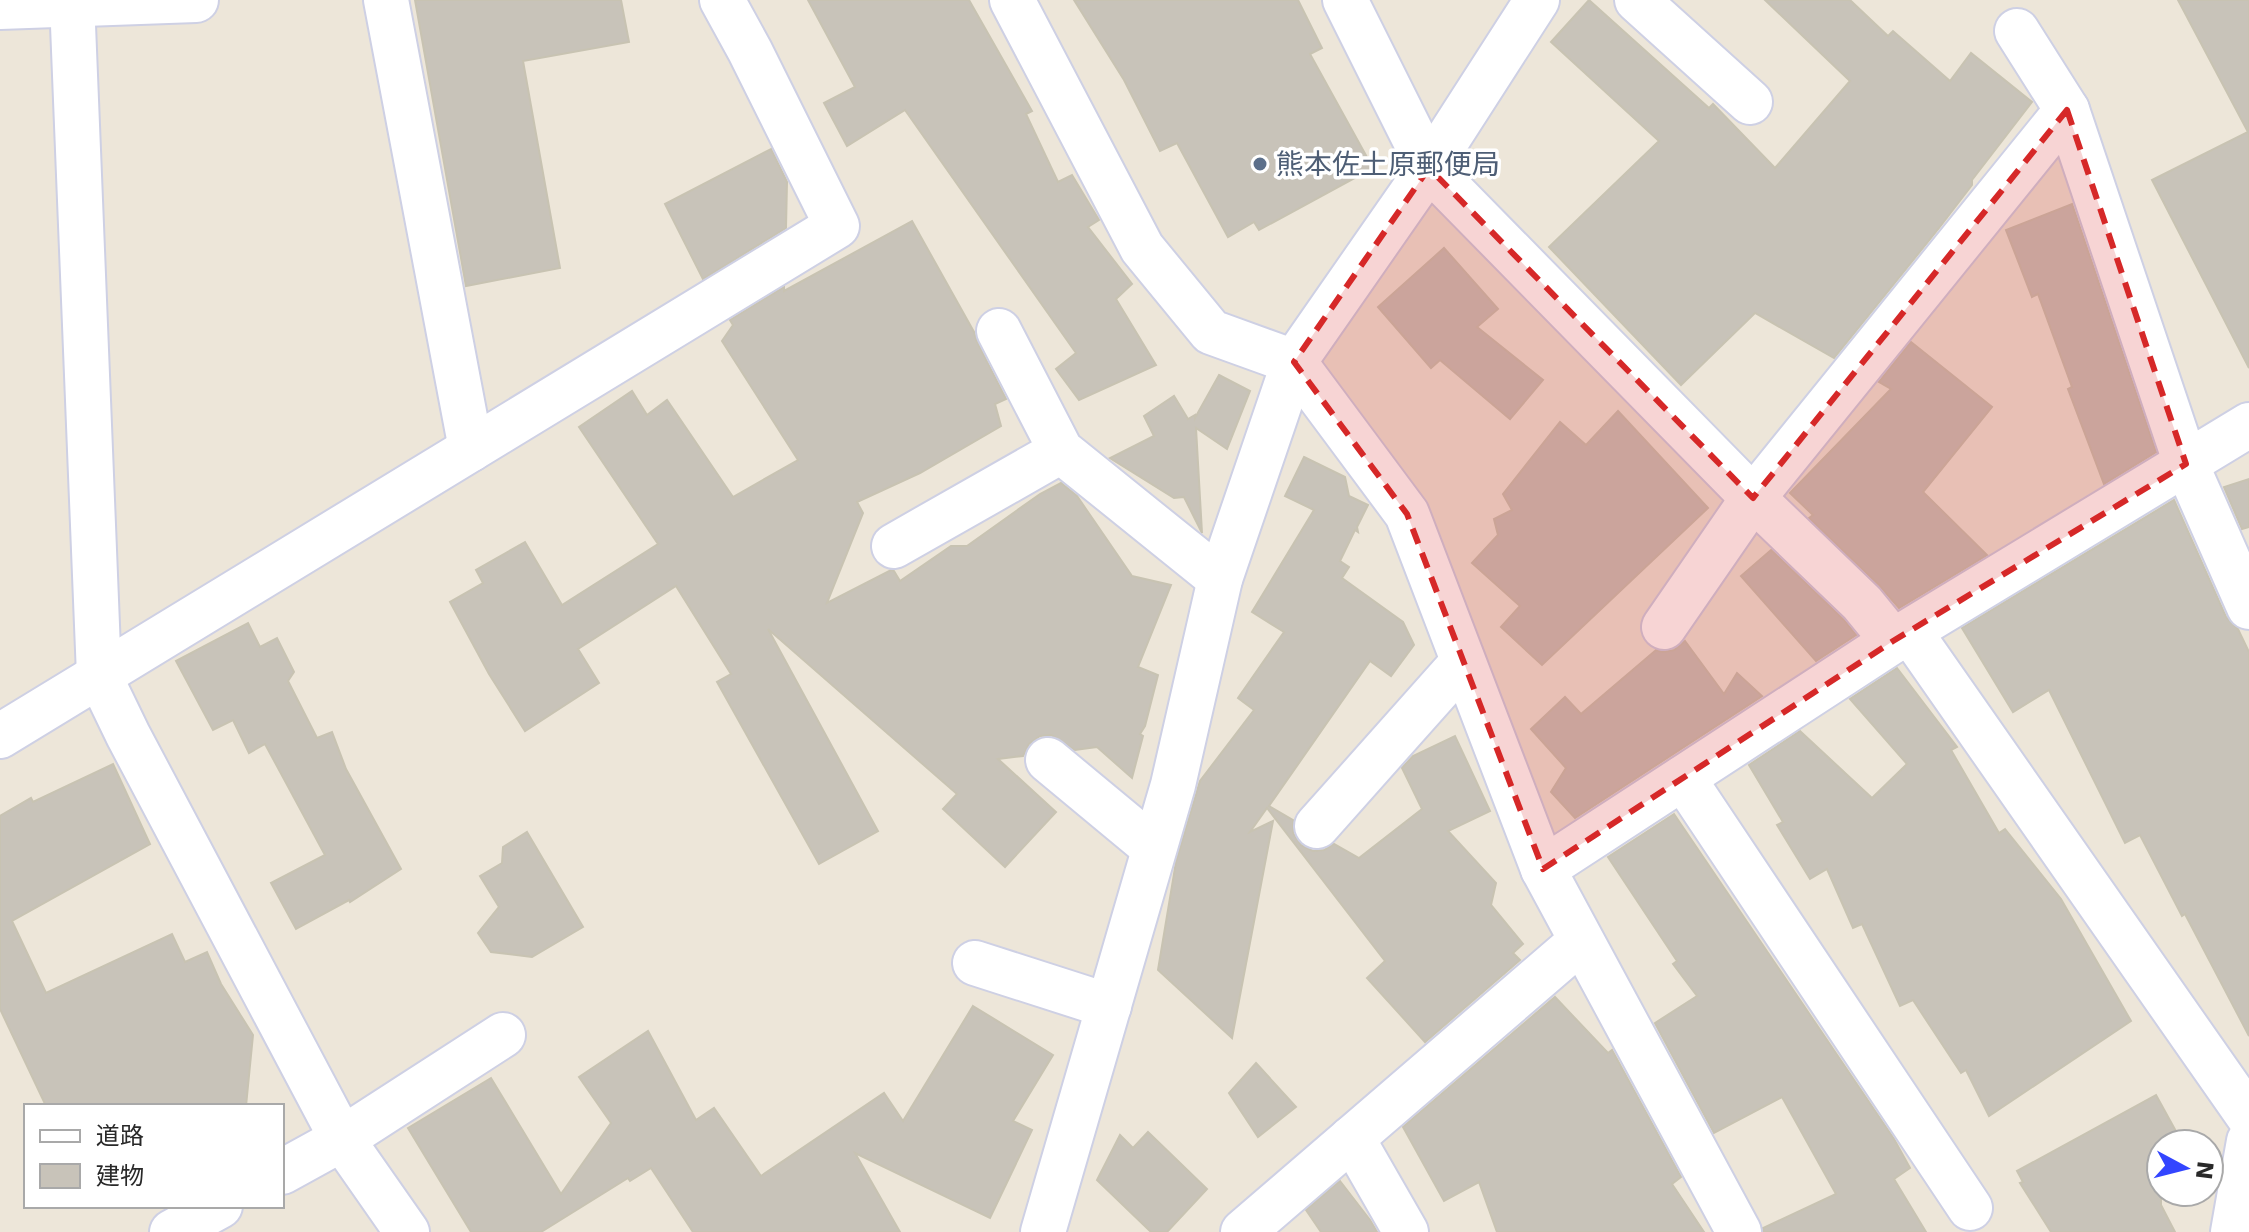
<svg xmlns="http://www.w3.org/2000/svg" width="2249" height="1232" font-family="'DejaVu Sans','Noto Sans JP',sans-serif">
<rect width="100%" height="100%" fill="#ede6d9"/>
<g fill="#c8c3b9" stroke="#c8c3b2" stroke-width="2">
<polygon points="415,0 621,0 629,42 523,61 560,268 466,286"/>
<polygon points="808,0 969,0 1032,111 1026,114 1058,182 1072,175 1099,220 1088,227 1132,284 1116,299 1156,365 1079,400 1056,369 1076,353 905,110 847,146 824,103 855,87"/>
<polygon points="1074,0 1298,0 1322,48 1310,54 1373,168 1259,230 1254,222 1228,237 1177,143 1160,151 1124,80"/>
<polygon points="1589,0 1709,108 1713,104 1775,168 1850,81 1765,0 1850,0 1888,36 1893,31 1950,81 1971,53 2032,102 1972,180 1972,185 1939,228 1834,358 1755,313 1681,385 1549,247 1659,141 1551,42"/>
<polygon points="2178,0 2249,0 2249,368 2152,180 2248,132"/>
<polygon points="771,149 787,182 786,228 703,279 665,204"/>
<polygon points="2072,204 2156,452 2104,484 2068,389 2072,387 2038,294 2032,297 2006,230"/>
<polygon points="912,221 974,332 977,342 1006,399 995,404 1001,426 920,473 857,502 863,513 827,603 891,570 894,571 900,581 951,546 967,546 1040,494 1061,483 1077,496 1132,576 1171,585 1138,667 1158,675 1145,726 1140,734 1143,736 1132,778 1097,747 1075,750 1051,735 1040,736 1029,744 1023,756 998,759 1056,812 1005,867 943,809 957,794 768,629 878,831 819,864 717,682 731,674 676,586 578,649 599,683 525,731 489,674 450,602 483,583 476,570 525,542 562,605 658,544 579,427 632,391 647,415 667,400 733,497 798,460 722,341 733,325 730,320 784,287 784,291"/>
<polygon points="1444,248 1498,309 1477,327 1543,380 1510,419 1440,360 1431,368 1378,307"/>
<polygon points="1911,342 1992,407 1923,492 1987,555 1899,608 1879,585 1809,518 1813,515 1790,493 1891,389 1879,382"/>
<polygon points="1219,375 1250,391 1227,449 1196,428 1202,533 1184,497 1174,498 1110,458 1154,436 1144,416 1174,396 1188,419 1195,415 1195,418"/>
<polygon points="1618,411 1708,508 1542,665 1501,627 1520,606 1472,563 1498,535 1494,519 1512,510 1503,494 1560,422 1586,445"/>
<polygon points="1304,457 1345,477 1349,496 1368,505 1357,527 1358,532 1355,530 1340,561 1349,567 1342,578 1403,622 1414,645 1391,676 1370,661 1269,806 1293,820 1293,833 1301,845 1313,851 1324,850 1334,844 1359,858 1422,809 1402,768 1413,756 1455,736 1490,811 1448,831 1496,883 1491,905 1523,944 1513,953 1520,960 1425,1042 1367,978 1385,961 1267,808 1250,832 1273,821 1232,1038 1158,970 1176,862 1200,781 1254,710 1238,698 1284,632 1252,612 1314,510 1285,496"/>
<polygon points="2249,479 2249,527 2242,529 2224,487"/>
<polygon points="2174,500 2226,617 2238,629 2249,652 2249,1036 2185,914 2182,916 2140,835 2125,843 2049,690 2013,712 1962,628"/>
<polygon points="1771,550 1844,620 1856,635 1816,661 1741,576"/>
<polygon points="248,623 260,647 277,638 294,672 288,681 317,738 332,732 346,769 401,869 350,902 349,900 296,929 271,883 325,855 265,744 249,753 233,720 213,730 176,661"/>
<polygon points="1685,641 1724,694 1737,673 1762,696 1575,818 1551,792 1566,768 1531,729 1565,697 1581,714 1656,650 1663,652 1674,650"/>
<polygon points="1897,668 1957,747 1951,750 1999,833 2005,829 2061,899 2131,1021 1989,1116 1966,1070 1961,1073 1913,1000 1900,1006 1862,924 1853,928 1827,869 1810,879 1777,825 1783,822 1749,765 1800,731 1872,798 1907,764 1850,699"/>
<polygon points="113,764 150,844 12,921 46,993 172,934 185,962 207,952 221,984 253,1035 246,1106 46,1106 0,1009 0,816 31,798 33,802"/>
<polygon points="1674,814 1894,1139 1910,1168 1894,1179 1926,1232 1764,1232 1763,1228 1836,1194 1782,1097 1714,1133 1655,1023 1697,996 1673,964 1677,961 1608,857"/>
<polygon points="527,832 583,927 532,957 491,952 478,933 499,907 480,876 502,863 503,847"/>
<polygon points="1555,997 1608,1053 1612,1050 1681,1177 1672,1184 1704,1232 1497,1232 1479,1182 1444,1201 1403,1127"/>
<polygon points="973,1006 1053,1055 1013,1121 1032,1130 990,1218 855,1153 900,1232 693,1232 651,1168 630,1181 628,1178 541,1232 471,1232 408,1128 491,1078 561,1194 611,1123 579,1077 648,1031 696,1120 714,1108 761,1176 884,1093 903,1121"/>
<polygon points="1256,1063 1296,1107 1258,1137 1229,1093"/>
<polygon points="2156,1095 2183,1144 2161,1144 2161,1205 2175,1232 2051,1232 2020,1183 2023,1182 2017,1171"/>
<polygon points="1148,1132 1207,1189 1167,1232 1151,1232 1097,1180 1120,1135 1133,1148"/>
<polygon points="1340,1181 1370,1220 1377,1232 1321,1232 1306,1210"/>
</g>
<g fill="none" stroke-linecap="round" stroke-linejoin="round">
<defs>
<g id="minor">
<polyline points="72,0 99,675 128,735 342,1139 407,1232"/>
<polyline points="386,0 471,449"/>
<polyline points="1012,0 1142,248 1211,332 1294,362 1407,514 1543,869 1739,1232"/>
<polyline points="1345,0 1429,168 1753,498 1862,603 1893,641"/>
<polyline points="1637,0 1750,102"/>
<polyline points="0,7 196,0"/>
<polyline points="2017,31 2067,110 2186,464 2249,607"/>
<polyline points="999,331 1061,451 1220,579"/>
<polyline points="894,546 1061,451"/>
<polyline points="1664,627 1753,498 2067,110"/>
<polyline points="1910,632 2249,1117"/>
<polyline points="0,736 837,226 750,51 722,0"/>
<polyline points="1048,760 1154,848"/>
<polyline points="1683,778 1970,1208"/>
<polyline points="1317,826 1463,662"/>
<polyline points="1543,869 1893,641 2249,425"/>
<polyline points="975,963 1109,1006"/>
<polyline points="1352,1138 1406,1232"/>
<polyline points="282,1172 342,1139 503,1035"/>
<polyline points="172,1232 220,1206"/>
<polyline points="1043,1232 1173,785 1220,579 1294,362 1429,168 1537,0"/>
<polyline points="1243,1232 1581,941"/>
<polyline points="2233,1232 2249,1141"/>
</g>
</defs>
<use href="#minor" stroke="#ced0e4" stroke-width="48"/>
<use href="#minor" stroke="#fff" stroke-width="44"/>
</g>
<path fill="#d62828" fill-opacity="0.2" stroke="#d62828" stroke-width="6" stroke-dasharray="16 10" stroke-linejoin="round" d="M2067,110L2186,464L1893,641L1543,869L1407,514L1294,362L1429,168L1753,498Z"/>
<circle fill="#5c6f8a" stroke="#fff" stroke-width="3" cx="1260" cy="164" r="8"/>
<g text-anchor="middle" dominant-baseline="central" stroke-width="7" stroke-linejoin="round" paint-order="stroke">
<g font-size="28" fill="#4e5e75" stroke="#fff" text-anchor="start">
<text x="1276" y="164">熊本佐土原郵便局</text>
</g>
</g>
<rect x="24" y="1104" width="260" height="104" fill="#ffffff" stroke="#a9a9a9" stroke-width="2"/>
<rect x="40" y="1130" width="40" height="12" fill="#ffffff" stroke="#a9a9a9" stroke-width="2"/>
<text x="96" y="1144" font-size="24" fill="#292929">道路</text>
<rect x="40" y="1164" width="40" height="24" fill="#c8c3b9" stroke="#a9a9a9" stroke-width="2"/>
<text x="96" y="1184" font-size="24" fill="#292929">建物</text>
<g transform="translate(2185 1168) rotate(97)"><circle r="38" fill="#ffffff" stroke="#a9a9a9" stroke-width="2"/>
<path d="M0-6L14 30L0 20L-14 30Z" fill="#3345ff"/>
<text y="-12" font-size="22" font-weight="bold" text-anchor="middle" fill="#292929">N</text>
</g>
</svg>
